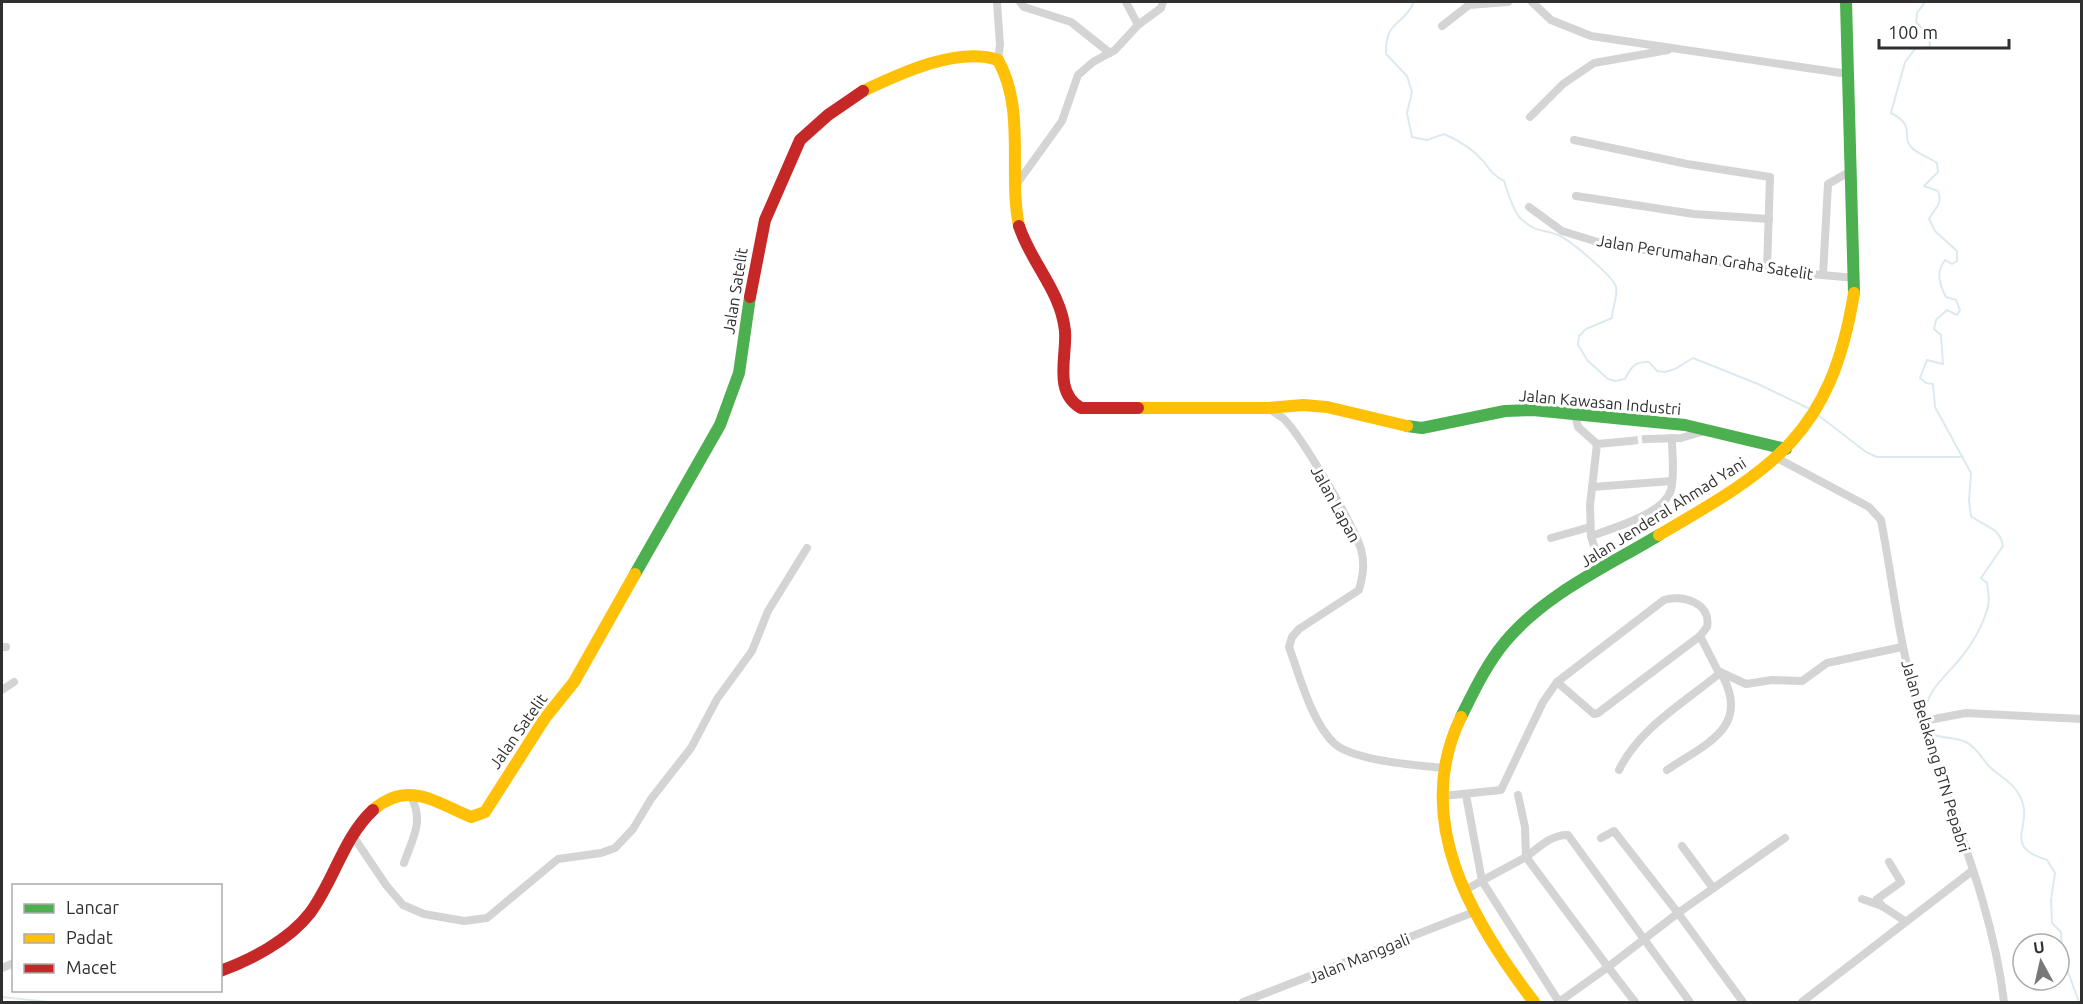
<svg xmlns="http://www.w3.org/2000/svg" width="2083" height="1004" font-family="Ubuntu,sans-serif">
<rect width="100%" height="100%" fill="#fff"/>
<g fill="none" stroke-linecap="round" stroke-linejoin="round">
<g stroke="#dceaf0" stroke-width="2">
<path d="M1414,2C1403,27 1385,19 1386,54L1407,76L1412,92L1407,113L1412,137L1427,140L1444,134C1458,140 1474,150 1484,162C1491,171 1494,176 1504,181C1508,193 1513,211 1521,219C1537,233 1542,229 1558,235C1569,239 1614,277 1616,287C1618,297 1612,307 1612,318L1586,329L1579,336L1578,345L1588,361L1608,379L1615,381L1625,379C1631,367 1635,361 1649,362L1657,371L1665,372L1675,369L1693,358L1758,384L1808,408"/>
<polyline points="1818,415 1866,452 1877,457 1963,457"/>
<path d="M1924,714C1928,689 1944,678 1959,660C1971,646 1984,624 1988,606C1990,599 1988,590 1987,583L1981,578L2003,546C2000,527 1985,527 1971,516L1969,501L1971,473L1935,407L1933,384L1926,383L1920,378L1927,360L1943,364L1941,335L1934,329L1936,320L1947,310L1957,315L1960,310L1956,300L1946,297C1939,284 1936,272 1945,260L1952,264L1957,261V251L1935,231L1929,219C1935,207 1943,205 1938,191L1924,186L1938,172L1937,163C1930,158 1918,154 1912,148C1900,136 1917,126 1891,113L1905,62L1915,49L1930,47L1929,35L1916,22L1917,13L1925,2"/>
<path d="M1930,733C1941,739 1955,737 1966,742C1977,748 1980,756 1988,765C1996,774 2009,780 2016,790C2041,824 1996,844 2047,860L2055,873L2051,900L2052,923L2061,932L2062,956L2079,1002"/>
<polyline points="2,997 49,1002"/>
</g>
<polyline stroke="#d6d6d6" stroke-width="8" stroke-dasharray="8 4" stroke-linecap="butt" points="1630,441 1646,439"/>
<g stroke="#d4d4d4" stroke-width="8">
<polyline points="997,2 1000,45 998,60"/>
<polyline points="1020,2 1024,7 1071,22 1110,53"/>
<polyline points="1126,2 1138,25"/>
<polyline points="1532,2 1551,20 1591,36 1848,74"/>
<polyline points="1442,26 1469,5 1508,2"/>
<polyline points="1530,117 1563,84 1594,63 1668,50"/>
<polyline points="1574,140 1687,164 1770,177 1767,270"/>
<polyline points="1016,185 1062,121 1078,75 1093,62 1115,50 1138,25 1161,8 1163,2"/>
<polyline points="1576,196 1694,214 1769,219"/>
<polyline points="1529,207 1562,231 1601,243 1767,270 1855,278"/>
<polyline points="1823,275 1828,184 1851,171"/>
<path d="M1269,408C1273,412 1279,415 1284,419C1302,437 1353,524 1361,549C1365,564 1363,575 1359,590L1299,629L1292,637L1289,647C1299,674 1312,724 1335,744C1355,761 1416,765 1443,768"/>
<polyline points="1575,415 1578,427 1597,444 1630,441"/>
<polyline points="1646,439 1681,438 1708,430"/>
<path d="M1777,458L1869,507L1881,520C1893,582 1899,645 1918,707C1947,805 1992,899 2004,1002"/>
<polyline points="1592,487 1672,481"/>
<polyline points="1591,536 1590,505 1597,444"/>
<polyline points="1551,538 1590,527"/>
<path d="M1601,570L1591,536C1613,528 1664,514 1671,490C1675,474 1672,455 1672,438"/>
<polyline points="1700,636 1718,671 1746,684 1772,680 1802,681 1827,663 1902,647"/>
<polyline points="2,647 6,647"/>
<polyline points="2,690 14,682"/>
<polyline points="1923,721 1966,713 2082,719"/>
<path d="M1619,770C1639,728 1685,702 1720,673"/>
<path d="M1667,770C1705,744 1751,728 1722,675"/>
<polyline points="1466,795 1482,881 1559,1002"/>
<polyline points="1518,795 1525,827 1526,857"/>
<path d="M1443,796L1501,790L1543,702L1557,682L1664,600C1682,594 1712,603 1707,627L1700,636L1598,713L1594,714L1557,682"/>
<polyline points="353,836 386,885 403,905 424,914 464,921 487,918 558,859 601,853 615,848 633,829 651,799 691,748 717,699 752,651 768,611 807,548"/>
<polyline points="1601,838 1614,831 1678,913 1785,838"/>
<polyline points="1682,846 1713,888"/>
<path d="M1526,857C1538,848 1552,834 1568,835L1690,1002"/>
<path d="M404,863C413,837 425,821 410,795"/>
<polyline points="1463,891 1526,857 1608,967 1678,913 1743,1002"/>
<polyline points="1862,899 1882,906 1905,921"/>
<polyline points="1882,906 1877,899 1901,882 1889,862"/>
<polyline points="2,968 14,963"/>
<polyline points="1243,1002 1474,912"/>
<polyline points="1559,1002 1608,967 1635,1002"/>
<polyline points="1802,1002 1972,871"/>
</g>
<g stroke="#4caf50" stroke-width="12">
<polyline points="1846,2 1854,293"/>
<polyline points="1407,426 1422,428 1505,411 1533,410 1685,425 1786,449"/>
<polyline points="635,574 720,425 739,373 750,297"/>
<path d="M1461,717C1474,691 1486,665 1505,642C1545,594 1606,567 1659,535"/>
</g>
<g stroke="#ffc107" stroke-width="12">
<path d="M863,91C899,74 957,46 998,60C1026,110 1008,172 1019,226"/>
<polyline points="1138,408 1268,408 1303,405 1327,407 1407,426"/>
<path d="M1659,535C1774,468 1831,435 1854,293"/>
<path d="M1461,717C1411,820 1472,921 1534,1002"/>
<path d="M373,810C408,780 435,802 471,817L485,812L545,718L574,682L635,574"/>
</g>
<g stroke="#c62828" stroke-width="12">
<path d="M1019,226C1031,263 1061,291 1065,331C1067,357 1053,392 1081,408H1138"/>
<polyline points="750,297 765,220 800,140 828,115 863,91"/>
<path d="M220,971C251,960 289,940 310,913C334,881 343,838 373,810"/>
</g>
</g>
<g text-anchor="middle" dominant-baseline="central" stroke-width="6" stroke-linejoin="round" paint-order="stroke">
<g font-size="16" fill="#303030" stroke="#fff">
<text transform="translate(1705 257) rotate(9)">Jalan Perumahan Graha Satelit</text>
<text transform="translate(735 291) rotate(-81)">Jalan Satelit</text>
<text transform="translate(1600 402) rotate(5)">Jalan Kawasan Industri</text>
<text transform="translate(1336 504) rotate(61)">Jalan Lapan</text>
<text transform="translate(1663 512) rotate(-32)">Jalan Jenderal Ahmad Yani</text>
<text transform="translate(518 731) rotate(-55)">Jalan Satelit</text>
<text transform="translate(1936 756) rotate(73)">Jalan Belakang BTN Pepabri</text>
<text transform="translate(1359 958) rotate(-22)">Jalan Manggali</text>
</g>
</g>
<rect width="2083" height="1004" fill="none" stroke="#303030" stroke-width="6"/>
<rect x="12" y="884" width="210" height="108" fill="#ffffff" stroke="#acacac" stroke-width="1.5"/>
<rect x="24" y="904" width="30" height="9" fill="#4caf50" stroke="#acacac" stroke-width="1.5"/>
<text x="66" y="914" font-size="18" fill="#303030">Lancar</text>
<rect x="24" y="934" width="30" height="9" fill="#ffc107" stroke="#acacac" stroke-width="1.5"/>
<text x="66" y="944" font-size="18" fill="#303030">Padat</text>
<rect x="24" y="964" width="30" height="9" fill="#c62828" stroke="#acacac" stroke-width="1.5"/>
<text x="66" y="974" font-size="18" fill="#303030">Macet</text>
<g transform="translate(2041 962) rotate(352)"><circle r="28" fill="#ffffff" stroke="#acacac" stroke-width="1.5"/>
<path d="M0-4.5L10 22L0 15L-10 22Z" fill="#787878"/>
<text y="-9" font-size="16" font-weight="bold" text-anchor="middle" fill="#303030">U</text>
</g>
<path d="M1879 39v9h130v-9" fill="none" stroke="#303030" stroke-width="3"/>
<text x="1888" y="39" font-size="18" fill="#303030" stroke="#ffffff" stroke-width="4.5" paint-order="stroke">100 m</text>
</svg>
